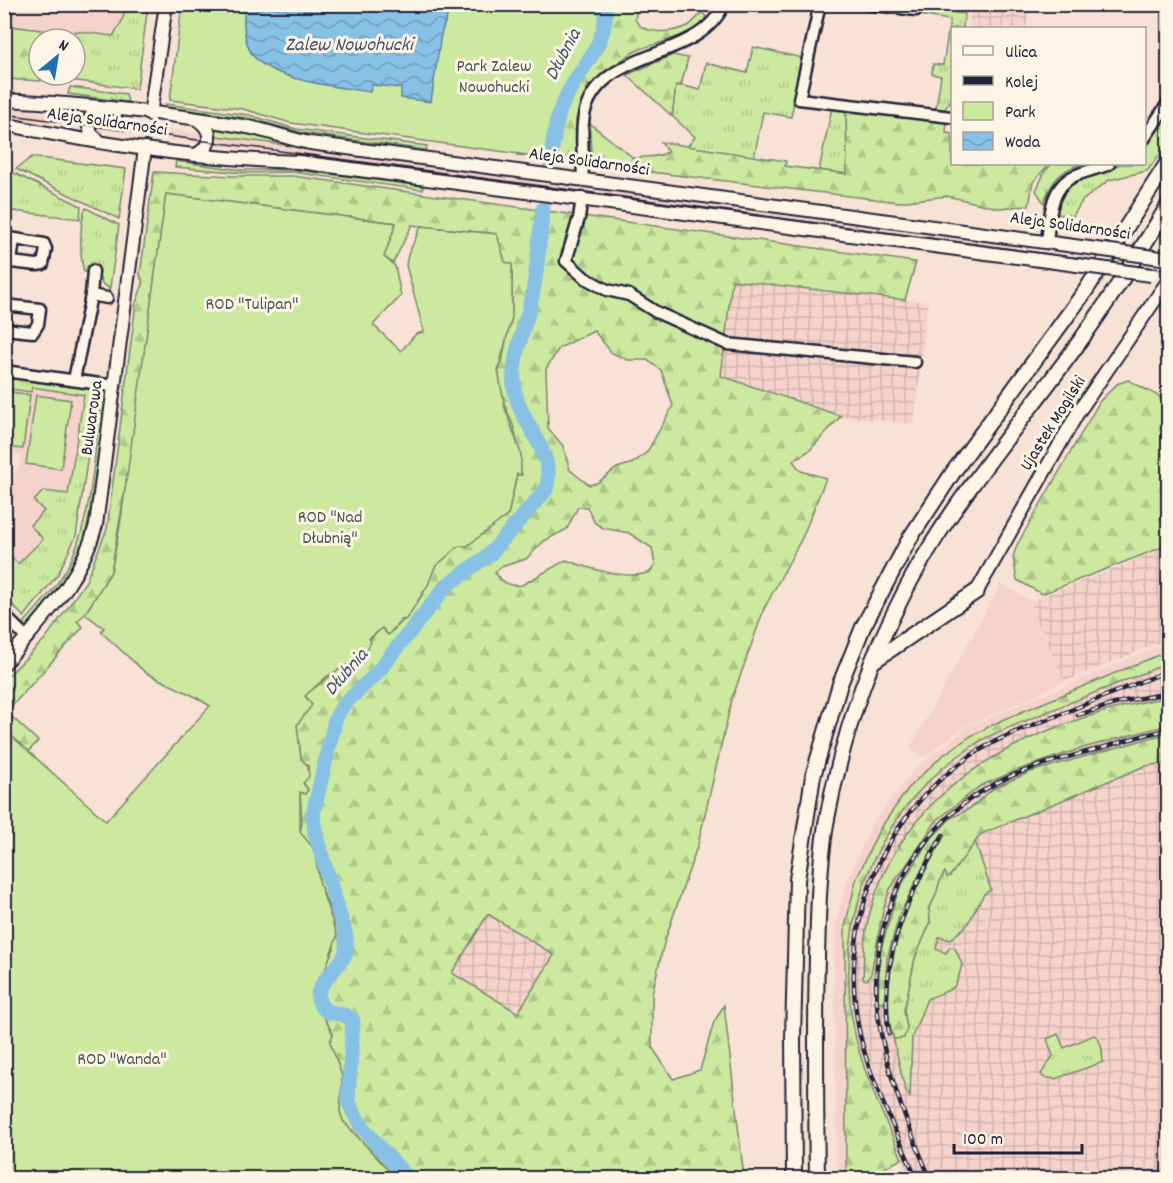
<svg xmlns="http://www.w3.org/2000/svg" width="1173" height="1183" font-family="Dekko,sans-serif">
<defs>
<pattern id="industrial-grid" width="8" height="8" patternUnits="userSpaceOnUse" patternTransform="scale(1.5)"><rect width="8" height="8" fill="#f5d3ca"/><path d="M0 4h8M4 0v8" fill="none" stroke="#d2b5ae"/></pattern>
<pattern id="grass-tufts" width="24" height="20" patternUnits="userSpaceOnUse" patternTransform="scale(1.5)"><rect width="24" height="20" fill="#cce99f"/><path d="M3 7l-1-3M5 7V3M7 7l1-3M15 17l-1-3M17 17v-4M19 17l1-3" fill="none" stroke="#afc88a"/></pattern>
<pattern id="forest-firs" width="22" height="20" patternUnits="userSpaceOnUse" patternTransform="scale(1.5)"><rect width="22" height="20" fill="#cce99f"/><path d="M5 1l3.5 6h-7zM16 11l3.5 6h-7z" fill="#afc88a"/></pattern>
<pattern id="water-waves" width="16" height="10" patternUnits="userSpaceOnUse" patternTransform="scale(1.5)"><rect width="16" height="10" fill="#87c1e6"/><path d="M0 5q4-4 8 0t8 0" fill="none" stroke="#6e9cbc"/></pattern>
</defs>
<rect width="100%" height="100%" fill="#f8e1d5"/>
<filter id="ink" filterUnits="userSpaceOnUse"><feTurbulence type="fractalNoise" baseFrequency=".0167" numOctaves="2"/><feDisplacementMap in="SourceGraphic" scale="12" xChannelSelector="R" yChannelSelector="G"/><feConvolveMatrix kernelMatrix="1 2 1 2 8 2 1 2 1" color-interpolation-filters="sRGB"/></filter>
<g filter="url(#ink)">
<g fill="#f5d3ca">
<polygon points="5,5 140,5 130,79 50,75 75,75 75,39 39,39 5,33"/>
<polygon points="5,108 82,118 80,127 5,117"/>
<polygon points="97,120 201,134 200,143 95,129"/>
<polygon points="217,136 956,235 1018,242 1016,252 216,145"/>
<polygon points="5,382 91,393 79,498 4,592 5,483 19,468 21,455 5,452"/>
<polygon points="1001,584 1031,601 1037,625 1041,626 1064,682 966,726 923,758 910,748"/>
<polygon points="1168,642 1168,651 1002,720 955,746 910,786 879,830 856,880 845,927 846,1178 837,1178 834,958 836,922 847,880 873,822 914,770 967,727"/>
</g>
<g fill="url(#industrial-grid)">
<polygon points="1013,5 1030,7 1026,28 968,28 972,5"/>
<polygon points="732,280 928,302 914,424 841,416 721,376"/>
<polygon points="1168,547 1168,639 1064,682 1041,626 1037,625 1031,601"/>
<polygon points="1168,663 1168,1178 910,1178 860,1054 849,982 850,937 855,906 873,858 904,808 919,790 969,748 997,733"/>
<polygon points="487,914 554,955 518,1013 452,973"/>
</g>
<g fill="url(#grass-tufts)" stroke="#77866d" stroke-width="1.5">
<polygon points="127,5 148,5 137,89 71,80 71,75 75,75 74,31 113,36 121,23"/>
<polygon points="903,5 927,5 927,9 965,14 963,28 952,28 952,98 945,109 936,108 941,76 932,74 933,64 943,65 950,20 919,15 920,6"/>
<polygon points="753,47 803,58 791,117 763,112 754,158 687,147 695,137 672,116 676,84 700,90 706,63 747,73"/>
<polygon points="70,87 126,94 128,102 68,94"/>
<polygon points="165,104 249,115 296,129 427,146 426,150 303,133 248,118 167,107"/>
<polygon points="832,107 846,109 848,174 819,170"/>
<polygon points="1168,114 1168,144 1147,171 1109,180 1082,201 1073,216 1057,214 1060,201 1069,185 1120,164 1144,164 1145,146"/>
<polygon points="215,129 252,135 293,145 523,177 217,136"/>
<polygon points="32,157 126,169 119,219 16,169"/>
<polygon points="176,161 241,170 296,170 423,186 423,190 292,172 245,173 175,167"/>
<path d="M1052,164H1083C1062,168 1050,182 1044,203L1036,191L1045,171Z"/>
<polygon points="12,172 81,206 80,219 5,210 5,177"/>
<path d="M86,208L119,225L109,294V288L102,284L101,279L95,278L97,264L91,263L89,272H84C80,259 79,219 86,208Z"/>
<polygon points="5,375 98,388 76,536 58,574 24,617 5,597 4,556 8,554 18,564 43,539 30,525 44,511 34,501 43,491 68,494 84,395 32,387 31,392 5,388"/>
<path d="M102,388L106,397L89,518L84,539L60,589L28,627L21,626C40,605 59,585 71,560C94,511 95,442 102,388Z"/>
<path d="M975,841L991,890L984,894L967,925L950,940L939,937L936,949L946,953L950,947L955,948L962,964C955,995 953,987 927,999L912,1037L910,1097L905,1089L893,1037L895,1039L907,1029L904,1010L915,958L930,923L929,907C937,899 934,890 939,880C947,864 967,858 975,841Z"/>
<path d="M1058,1034L1064,1048L1094,1035C1103,1041 1102,1053 1103,1062L1055,1079L1043,1077L1041,1074L1053,1056L1047,1039Z"/>
</g>
<g fill="url(#forest-firs)" stroke="#77866d" stroke-width="1.5" fill-rule="evenodd">
<polygon points="4,5 14,5 11,26 49,31 48,39 39,39 41,81 5,79"/>
<path d="M572,5H638L635,19C643,36 672,33 688,26C693,23 697,17 702,13L706,16C701,34 657,43 640,49C619,58 606,75 587,87L579,124L576,160H562L543,148L540,157L517,155Z"/>
<polygon points="673,55 688,58 681,86 676,85 672,116 627,75"/>
<path d="M846,109L947,120L946,133L952,134V164H1049L1033,182L1029,206L998,208L947,196L899,202L592,165L589,123L635,159C647,154 653,160 668,152L661,142L786,161L785,166L847,174Z"/>
<path d="M154,172L231,176H293L916,262L905,300L732,280L721,376L841,416L810,450L793,461L801,471L826,478L803,536L764,609L732,699L698,844L664,943L652,994V1047L673,1079L700,1070L714,1022L724,1005L744,1178H392L394,1176L343,1121L340,1112L342,1076L329,1042L333,1034L313,996V988L334,949V920L320,885L314,851L300,832L302,823L300,792L305,793L303,783L308,766L301,759L297,725L303,716L304,696L342,667L364,655L369,640L382,628L388,634C404,623 419,602 428,584C431,579 432,572 435,567C452,544 485,530 508,515L517,474L521,475C518,460 518,442 514,428C507,408 491,382 502,362L512,308V268L505,262L496,234L412,225L393,263L384,257L396,223L166,194L130,460L111,572L85,614L77,621L83,627L10,708L12,717L38,741L28,752L5,730V686L8,676L45,639L69,606L86,581L107,529L136,303L143,284L140,275ZM594,331L612,353L628,360H647L661,370L673,406L647,452L633,463L617,468L597,483L589,485L570,470L563,446L548,428L546,369L559,348ZM578,507H587L595,523L603,528L629,533L652,548L655,565L650,572C629,581 587,568 566,560L522,585C510,587 502,583 495,573L501,567L526,559L544,541L567,529ZM488,914L554,955L518,1013L452,973Z"/>
<polygon points="1128,380 1168,401 1168,545 1042,594 1017,580 1013,557 1017,545 1100,401 1117,384"/>
<path d="M1168,651V663C1126,680 1084,697 1042,714C1017,725 990,733 968,749C868,816 827,939 860,1054C870,1089 888,1125 902,1159L880,1170L884,1178H846L845,927L856,880L879,830L910,786L942,756L971,736L1002,720Z"/>
<path d="M1168,697V725L1079,749L1018,770L980,786L937,820L890,889L883,911L871,974L867,980L863,979C864,961 863,943 867,925C898,780 1037,721 1168,697Z"/>
<path d="M1168,733V763L1145,766L981,834L950,876L947,877L945,872C936,883 939,897 929,907L930,923L915,958L906,1001L904,1010L907,1029L904,1038L894,1039C882,1009 892,948 902,918C909,897 922,875 934,855L931,851L899,916L887,959L884,1004L878,1001L880,952L898,891L927,843L951,818L969,809L994,788L1030,772Z"/>
</g>
<g fill="#cce99f" stroke="#77866d" stroke-width="1.5">
<path d="M182,5H605C610,42 573,67 563,102C558,120 559,141 557,159L291,123L243,109L170,100Z"/>
<polygon points="166,194 396,223 384,257 395,266 401,296 373,325 401,351 416,334 424,332 406,265 408,255 421,226 497,234 505,262 512,264 512,318 498,370 505,408 521,454 521,475 517,474 508,515 467,546 459,546 435,567 428,585 409,615 405,620 402,619 388,635 382,628 369,639 371,642 364,655 326,677 305,696 312,705 297,725 301,759 308,766 309,777 303,783 308,790 305,794 300,792 300,832 314,849 320,885 337,936 325,970 314,988 313,996 333,1034 330,1042 342,1076 340,1112 343,1121 395,1177 392,1178 5,1178 5,730 106,821 210,706 194,696 146,673 101,632 104,628 85,614 111,572 120,526"/>
<polygon points="5,391 30,395 23,449 5,447"/>
<polygon points="36,395 71,400 61,469 26,464"/>
</g>
<path fill="url(#water-waves)" stroke="#5f81a2" stroke-width="1.5" d="M245,5H451L441,34L431,102L401,98V88L372,85L370,92C340,87 270,81 252,54C243,41 243,19 245,5Z"/>
<g fill="none" stroke-linecap="round" stroke-linejoin="round">
<g stroke="#87c1e6" stroke-width="15">
<path d="M550,160C554,140 555,119 564,101C578,68 610,45 605,4"/>
<path d="M407,1178C390,1156 355,1127 348,1099L353,1021C345,1010 331,1017 323,1008C306,990 337,971 345,955C347,950 346,942 346,936L315,833L313,814L335,720L343,705L376,674L447,585L489,555L546,490C558,454 519,424 514,387C511,358 525,329 531,301C538,271 539,239 543,209"/>
</g>
<defs>
<g id="minor">
<polyline points="820,4 799,99 951,117"/>
<polyline points="867,4 916,10"/>
<polyline points="1144,139 1168,103"/>
<path d="M582,180C585,157 579,133 585,111C604,46 700,62 724,4"/>
<polyline points="582,198 579,218 566,261 585,278 607,290 629,295 656,312 727,344 915,362"/>
<polyline points="4,237 44,244 46,249 43,264 37,265 11,262 14,239"/>
<path d="M1047,242C1050,219 1049,188 1074,176C1085,171 1098,169 1109,164"/>
<polyline points="91,295 93,271"/>
<polyline points="4,305 40,309 38,324 33,332 4,329"/>
<polyline points="4,371 115,386"/>
<polyline points="74,380 91,295 107,298"/>
<polyline points="4,615 27,638"/>
</g>
<g id="tertiary">
<path d="M4,100C85,104 168,113 248,127C269,131 289,139 310,143L1089,248"/>
<polyline points="150,115 166,4"/>
<path d="M4,124C101,145 200,159 299,162L1077,265"/>
<polyline points="100,142 91,134 88,123 92,115 103,108"/>
<path d="M196,155C212,146 214,131 198,120"/>
<polyline points="977,591 1077,414 1168,281"/>
<path d="M4,664C41,619 80,583 96,525L145,148"/>
</g>
<g id="secondary">
<polyline points="872,662 977,591"/>
<polyline points="794,1178 793,1038 797,880 813,776 840,684 863,627 910,538 954,471 1086,290 1168,162"/>
<path d="M817,1178C816,1105 815,1032 817,958C818,914 819,868 826,824C840,747 864,671 900,601C947,506 1019,426 1080,341C1112,297 1140,251 1168,206"/>
</g>
</defs>
<use href="#minor" stroke="#22223b" stroke-width="15"/>
<use href="#tertiary" stroke="#22223b" stroke-width="16"/>
<use href="#secondary" stroke="#22223b" stroke-width="18"/>
<use href="#minor" stroke="#fcf5e5" stroke-width="10"/>
<use href="#tertiary" stroke="#fcf5e5" stroke-width="12"/>
<use href="#secondary" stroke="#fcf5e5" stroke-width="14"/>
<polyline stroke="#22223b" stroke-width="1.5" points="4,114 1168,270"/>
<defs>
<g id="rail">
<polyline points="1078,715 1125,701 1168,693"/>
<path d="M889,1034C878,960 907,897 943,835"/>
<path d="M916,1178C897,1132 871,1084 860,1035C837,929 879,818 969,757C996,738 1028,727 1059,715C1095,700 1132,685 1168,671"/>
<path d="M930,1178C908,1126 885,1071 878,1014C866,925 911,829 991,786C1024,768 1061,759 1098,749C1121,742 1145,734 1168,730"/>
</g>
</defs>
<use href="#rail" stroke="#22223b" stroke-width="4.5"/>
<use href="#rail" stroke="#fcf5e5" stroke-width="2" stroke-dasharray="7" stroke-linecap="butt"/>
<defs>
<g id="tertiary-bridge">
<polyline points="1089,248 1161,258"/>
<polyline points="1077,265 1151,275"/>
</g>
</defs>
<use href="#tertiary-bridge" stroke="#22223b" stroke-width="16" stroke-linecap="butt"/>
<use href="#tertiary-bridge" stroke="#fcf5e5" stroke-width="12"/>
</g>
</g>
<g text-anchor="middle" dominant-baseline="central" stroke-width="6" stroke-linejoin="round" paint-order="stroke">
<g font-size="18" fill="#4c5454" stroke="#fcf5e5">
<text x="494" y="67">Park Zalew<tspan x="494" dy="21">Nowohucki</tspan></text>
<text x="252" y="305">ROD "Tulipan"</text>
<text x="330" y="518">ROD "Nad<tspan x="330" dy="21">Dłubnią"</tspan></text>
<text x="122" y="1060">ROD "Wanda"</text>
</g>
<g font-size="18" fill="#22223b" stroke="#fcf5e5">
<text transform="translate(107 123) rotate(8)">Aleja Solidarności</text>
<text transform="translate(589 163) rotate(8)">Aleja Solidarności</text>
<text transform="translate(1070 227) rotate(8)">Aleja Solidarności</text>
<text transform="translate(93 418) rotate(-82)">Bulwarowa</text>
<text transform="translate(1054 424) rotate(-58)">Ujastek Mogilski</text>
</g>
<g font-size="20" font-style="italic" fill="#40526e" stroke="#fcf5e5">
<text x="349" y="46">Zalew Nowohucki</text>
<text transform="translate(564 55) rotate(-62)">Dłubnia</text>
<text transform="translate(347 673) rotate(-49)">Dłubnia</text>
</g>
</g>
<rect width="1173" height="1183" fill="none" stroke="#fcf5e5" stroke-width="24"/>
<rect x="12" y="12" width="1149" height="1159" fill="none" stroke="#22223b" stroke-width="2" filter="url(#ink)"/>
<rect x="951" y="27" width="195" height="138" fill="#fcf5e5" stroke="#a5a1a1" stroke-width="1.5"/>
<rect x="963" y="46" width="30" height="9" fill="#fcf5e5" stroke="#a5a1a1" stroke-width="1.5"/>
<text x="1005" y="57" font-size="18" fill="#22223b">Ulica</text>
<rect x="963" y="76" width="30" height="9" fill="#22223b" stroke="#a5a1a1" stroke-width="1.5"/>
<text x="1005" y="87" font-size="18" fill="#22223b">Kolej</text>
<rect x="963" y="102" width="30" height="18" fill="#cce99f" stroke="#a5a1a1" stroke-width="1.5"/>
<text x="1005" y="117" font-size="18" fill="#22223b">Park</text>
<rect x="963" y="132" width="30" height="18" fill="url(#water-waves)" stroke="#a5a1a1" stroke-width="1.5"/>
<text x="1005" y="147" font-size="18" fill="#22223b">Woda</text>
<g transform="translate(57 57) rotate(30)"><circle r="28" fill="#fcf5e5" stroke="#a5a1a1" stroke-width="1.5"/>
<path d="M0-4.5L10 22L0 15L-10 22Z" fill="#1f6fb2"/>
<text y="-9" font-size="16" font-weight="bold" text-anchor="middle" fill="#22223b">N</text>
</g>
<path d="M954 1144v9h128v-9" fill="none" stroke="#22223b" stroke-width="3"/>
<text x="963" y="1144" font-size="18" fill="#22223b" stroke="#fcf5e5" stroke-width="4.5" paint-order="stroke">100 m</text>
</svg>
